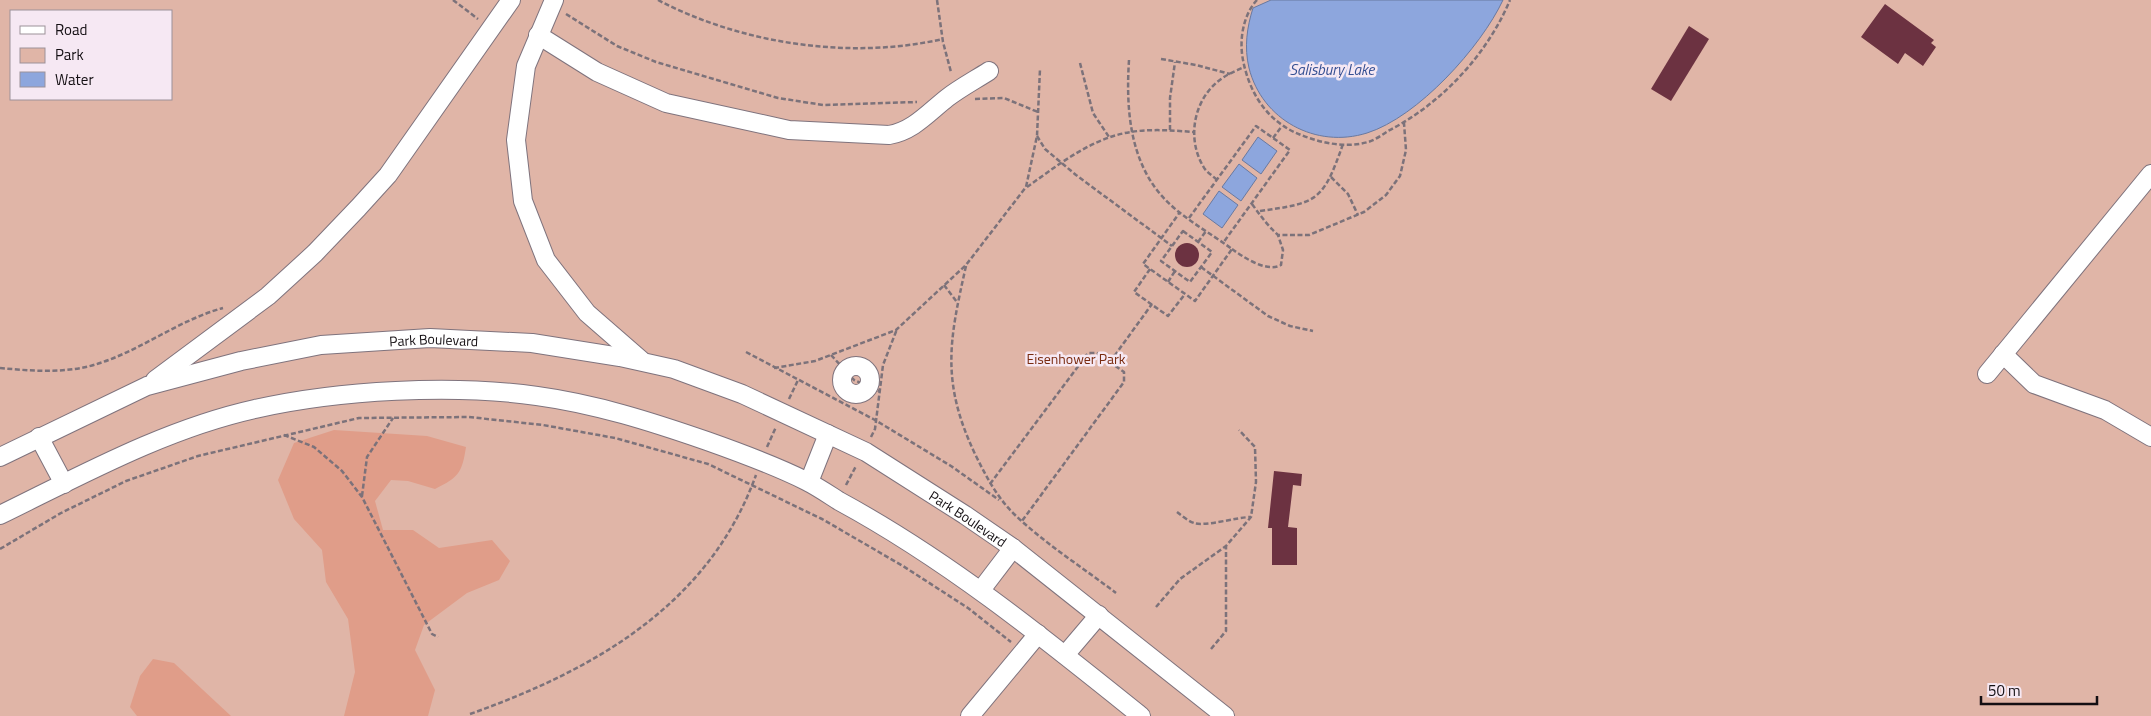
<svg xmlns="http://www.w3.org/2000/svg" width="2151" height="716" font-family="'Titillium Web',sans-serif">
<rect width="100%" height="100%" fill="#f6e8f3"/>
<path fill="#e0b5a7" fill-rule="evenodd" d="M0,0H2151V716H0ZM11,11H171V99H11Z"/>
<g fill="#e09d89">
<path d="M334,430L427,436L466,447C462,473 459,477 435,489L408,481L391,480L375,501L383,530H413L439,548L492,540L510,561L499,580L467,593L424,625L415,650L435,690L428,716H344L355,672L348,619L326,582L322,550L294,519L278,480L294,443Z"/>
<polygon points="153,659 174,663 231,716 137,716 130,707 140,676"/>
</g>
<g fill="#8da6dd" stroke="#6979a0">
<path d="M1271,0H1503C1481,47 1418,117 1367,133C1316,149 1262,120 1249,68C1244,47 1247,27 1253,8Z"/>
<polygon points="1258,137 1277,151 1261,174 1242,160"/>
<polygon points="1239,164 1257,178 1241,201 1222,187"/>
<polygon points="1219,191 1238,205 1222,228 1203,214"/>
</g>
<g fill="#6c3241">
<polygon points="1885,4 1934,40 1931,43 1936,47 1923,66 1905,53 1898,64 1861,37"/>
<polygon points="1689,26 1709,39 1671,101 1651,89"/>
<circle cx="1187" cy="255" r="12"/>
<polygon points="1274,471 1302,474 1301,486 1293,485 1288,527 1297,528 1297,565 1272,565 1272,528 1268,528"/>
</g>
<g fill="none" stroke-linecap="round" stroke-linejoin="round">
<defs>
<g id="minor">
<polyline points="554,0 526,66 516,140 523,201 546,260 587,313 641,360"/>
<path d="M538,35L597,72L666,103L789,130L889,135C913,131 928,113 947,98C960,88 975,80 989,71"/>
<polyline points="2003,354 2034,384 2105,410 2151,437"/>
<circle cx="856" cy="380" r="14"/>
<polyline points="1987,374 2151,174"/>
<polyline points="155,380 268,296 315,253 358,208 388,175 511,0"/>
<polyline points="39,437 64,484"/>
<path id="s1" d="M0,457L147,386L241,361L321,345L430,338L532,343L620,357L674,369L742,394L866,452L965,515L1013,548L1225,716"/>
<polyline points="809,482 828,434"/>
<path d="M0,515C82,475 165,429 255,409C339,390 453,384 537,396C596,404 652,422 707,441C741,453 774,465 806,481C818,487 828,494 839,501C948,560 1044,638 1141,716"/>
<polyline points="981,590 1013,548"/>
<polyline points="1065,655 1099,615"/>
<polyline points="970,716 1038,634"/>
</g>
</defs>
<use href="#minor" stroke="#7f737d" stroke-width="20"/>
<g stroke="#7c727a" stroke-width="2.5" stroke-dasharray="5 2.5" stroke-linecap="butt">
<polyline points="453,0 478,19"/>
<path d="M658,0C742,44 850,60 943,39"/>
<polyline points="937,0 943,42 951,72"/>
<path d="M1257,0C1243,15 1239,40 1243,60C1249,91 1265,118 1294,132C1316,142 1344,149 1368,142C1375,140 1382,135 1388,131C1441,104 1487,55 1510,0"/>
<polyline points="566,14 617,46 656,62 778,98 823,105 917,102"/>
<polyline points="1161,59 1196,65 1230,74"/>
<path d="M1129,60C1126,106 1129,158 1161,195C1180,217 1209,232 1232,249L1195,301L1143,264L1180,212"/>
<polyline points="1080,63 1093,113 1109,137"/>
<polyline points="975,99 1004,98 1038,112"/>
<polyline points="1170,130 1170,98 1175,62"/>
<polyline points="1037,136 1045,149 1076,175 1172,246"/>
<polyline points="1273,138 1282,126"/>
<polyline points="1331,177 1348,194 1358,215"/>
<path d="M1217,180C1212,175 1206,172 1203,166C1186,137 1194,96 1224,77C1230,73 1238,70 1244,67"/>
<path d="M1027,187C1054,168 1084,144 1117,135C1141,128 1169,130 1193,132"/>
<path d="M1252,204C1260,215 1267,225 1278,235H1309L1364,212L1386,195L1400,176L1406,150L1404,123"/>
<path d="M1260,211C1318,203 1323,201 1343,144"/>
<polyline points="1189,218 1256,126 1290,150 1223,243"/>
<polygon points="1183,231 1212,252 1190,282 1161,261"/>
<polyline points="1198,242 1206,231"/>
<path d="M1232,249C1243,257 1267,273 1281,265L1283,250L1278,235"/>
<path d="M966,266C949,341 941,382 975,454C986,476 996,496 1014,514C1044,543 1082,567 1116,593"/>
<polyline points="1201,267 1268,316 1290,326 1313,331"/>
<polyline points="1150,269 1134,292 1168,316 1185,294"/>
<polyline points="1168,282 1175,271"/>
<polyline points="944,285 957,302"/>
<polyline points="746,352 875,420 951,466 999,500"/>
<polyline points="831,355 854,380 879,391"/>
<polyline points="1110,362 1152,304"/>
<path d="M0,368C32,371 69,374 100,363C143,349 179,320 223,308"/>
<polyline points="774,368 815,361 896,330 966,265 1026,187 1037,136 1040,69"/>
<polyline points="789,399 798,380"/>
<polyline points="284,435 314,447 342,471 362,497 432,634 438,637"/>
<polyline points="871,437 875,429 883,365 897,329"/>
<polyline points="767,447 776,427"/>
<polyline points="990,484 1088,353 1097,353 1124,372 1124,382 1022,521"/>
<polyline points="846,485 856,466"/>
<polyline points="362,496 367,457 393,418"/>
<path d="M1177,512C1182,516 1188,521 1194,523C1204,527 1238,517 1251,517"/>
<polyline points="0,549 61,513 126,481 198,456 359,418 469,417 543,425 615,438 708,464 822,519 903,566 968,608 1011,642"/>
<polyline points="1156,607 1180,579 1226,546"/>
<polyline points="1211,649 1226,631 1226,546 1251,517 1256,482 1255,447 1239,430"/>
<path d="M470,714C594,670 709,605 756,475"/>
</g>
<use href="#minor" stroke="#fff" stroke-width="18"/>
</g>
<g text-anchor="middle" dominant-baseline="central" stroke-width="5" stroke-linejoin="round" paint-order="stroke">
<g font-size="14" fill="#140f13" stroke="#f6e8f3">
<text stroke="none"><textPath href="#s1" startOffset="455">Park Boulevard</textPath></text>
<text stroke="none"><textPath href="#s1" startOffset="1029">Park Boulevard</textPath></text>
</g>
<g font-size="14" fill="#792b10" stroke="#f6e8f3">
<text x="1076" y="358">Eisenhower Park</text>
</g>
<g font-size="15" font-style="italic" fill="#354f92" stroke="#f6e8f3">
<text x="1332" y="69">Salisbury Lake</text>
</g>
</g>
<rect x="10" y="10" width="162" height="90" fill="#f6e8f3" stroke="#9c9199"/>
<rect x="20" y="26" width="25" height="8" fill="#ffffff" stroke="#9c9199"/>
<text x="55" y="35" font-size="15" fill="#140f13">Road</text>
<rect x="20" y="48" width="25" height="15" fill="#e0b5a7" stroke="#9c9199"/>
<text x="55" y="60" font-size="15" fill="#140f13">Park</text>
<rect x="20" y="72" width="25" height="15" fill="#8da6dd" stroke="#9c9199"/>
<text x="55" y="85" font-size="15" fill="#140f13">Water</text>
<path d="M1981 696v8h116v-8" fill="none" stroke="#140f13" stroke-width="2.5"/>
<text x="1988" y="696" font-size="15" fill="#140f13" stroke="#f6e8f3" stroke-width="4" paint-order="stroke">50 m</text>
</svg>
